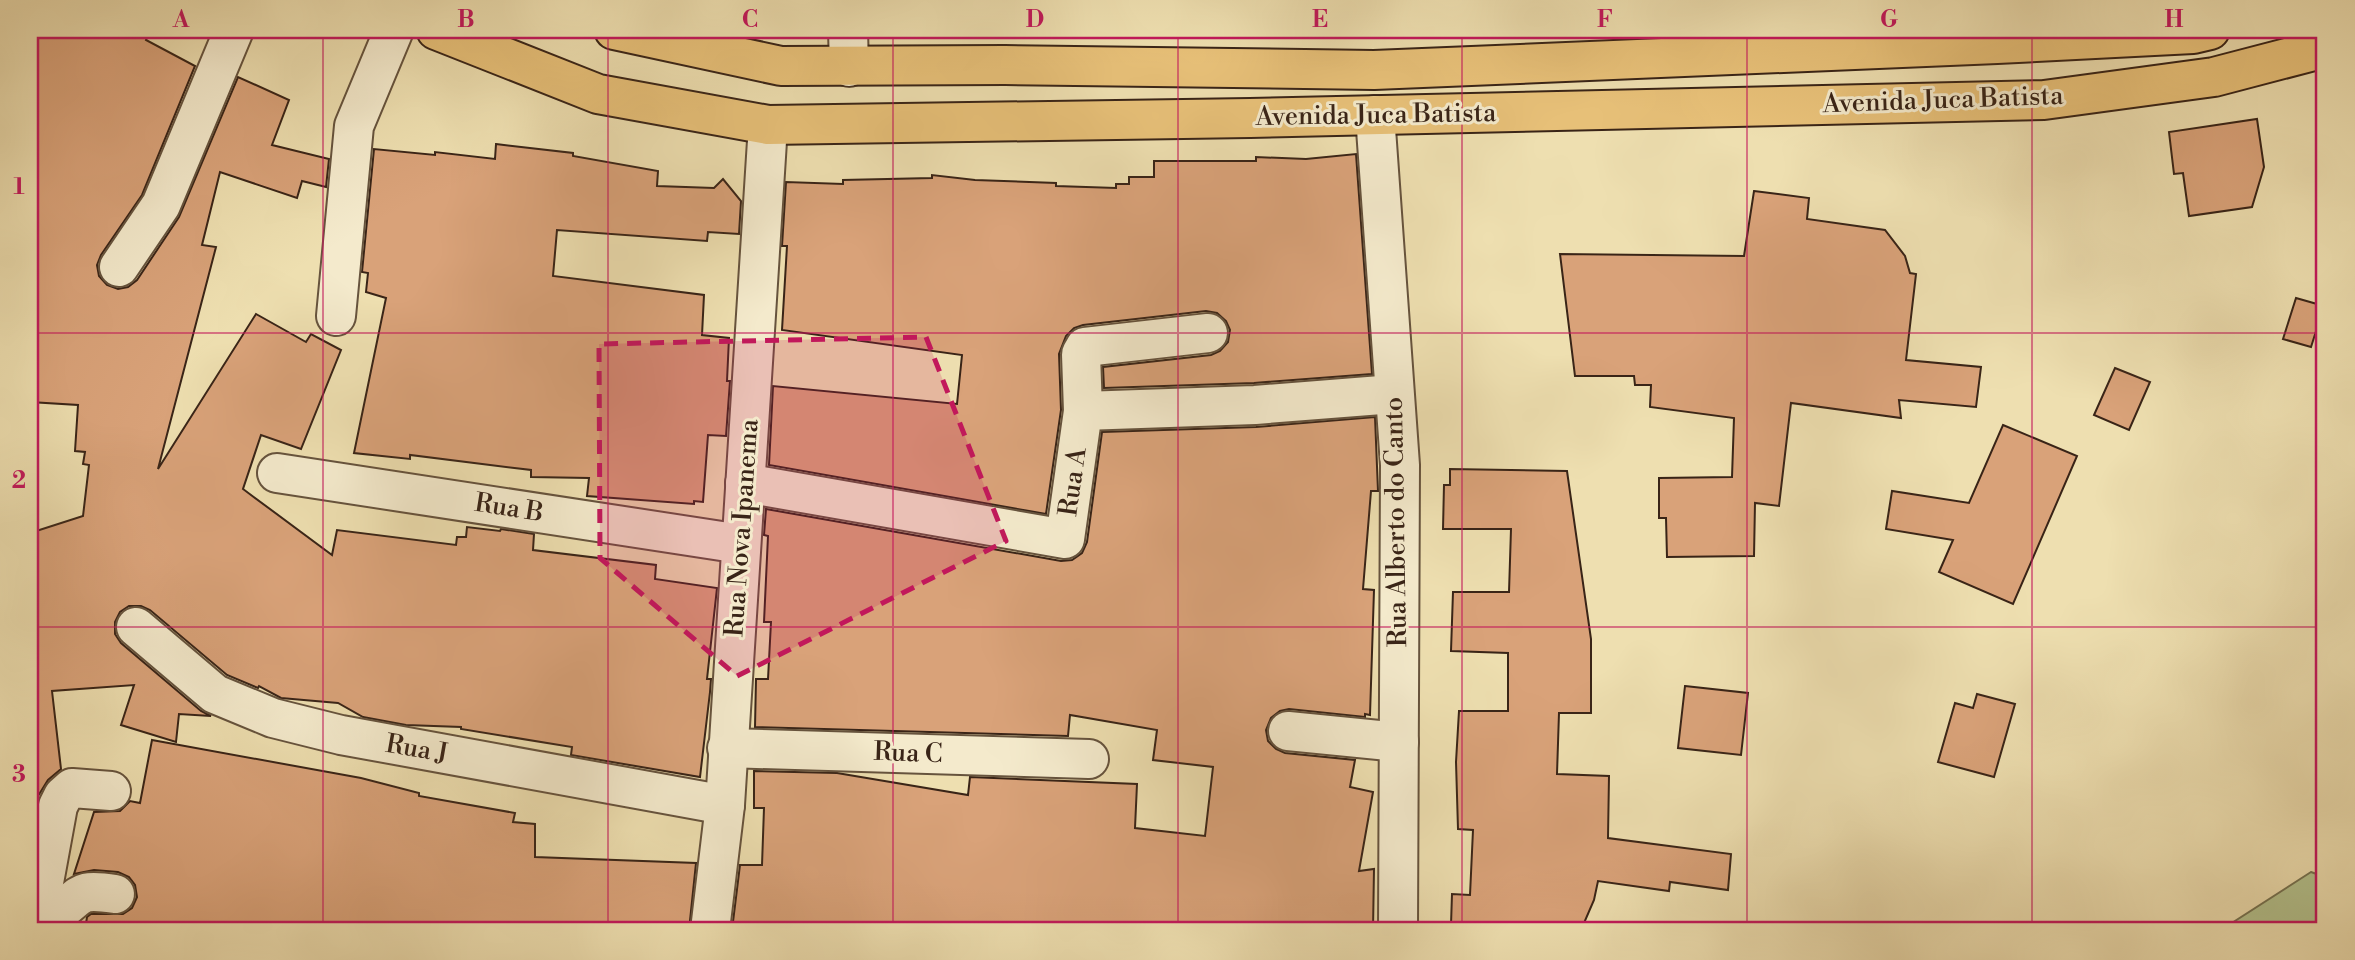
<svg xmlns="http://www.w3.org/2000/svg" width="2355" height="960" font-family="'Libre Bodoni',serif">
<rect width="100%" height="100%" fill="#eedfb0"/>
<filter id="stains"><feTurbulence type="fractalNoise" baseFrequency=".00286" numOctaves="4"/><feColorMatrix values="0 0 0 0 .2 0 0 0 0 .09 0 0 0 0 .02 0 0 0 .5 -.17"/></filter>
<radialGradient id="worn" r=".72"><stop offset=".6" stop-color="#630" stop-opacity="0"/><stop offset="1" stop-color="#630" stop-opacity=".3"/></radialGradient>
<polygon fill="#b4c28e" stroke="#767352" stroke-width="2" points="2311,872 2325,877 2325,930 2221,930"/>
<g fill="#d9a279" stroke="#392417" stroke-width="2">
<polygon points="30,30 150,30 146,40 195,66 142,195 101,255 97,265 99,276 107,285 118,289 128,287 137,280 179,217 238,77 289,100 272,145 329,159 326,187 302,181 297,198 220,172 202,245 216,247 158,469 256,314 306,342 311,334 341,350 301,449 261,435 243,489 332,555 337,530 456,545 457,537 466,537 467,527 500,531 501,529 534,534 533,550 656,565 655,579 717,588 707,679 711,679 710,692 700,777 571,755 572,747 461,729 461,727 406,725 363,717 338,703 281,698 259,686 258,688 227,675 150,610 141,606 129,606 120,612 115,622 115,634 121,643 201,711 211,716 179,714 176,742 121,725 134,685 52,691 61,769 48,780 38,796 30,839 30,533 83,516 89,465 83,464 85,452 75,451 78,405 30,402"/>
<polygon points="2257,119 2264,167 2252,207 2189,216 2183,173 2174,174 2169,132"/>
<polygon points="496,144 573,153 573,156 658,171 657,186 714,188 723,179 741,201 739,234 708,232 707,241 557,230 553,276 704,295 702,335 729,338 727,381 730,381 726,436 708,435 703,502 694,501 694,504 587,496 589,478 531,477 531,470 410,455 410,459 354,453 386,298 366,292 368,273 362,272 374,149 435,155 435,152 495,159"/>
<polygon points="1356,154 1372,374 1254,383 1104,388 1103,367 1211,355 1220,351 1228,342 1230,330 1226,321 1217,313 1206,311 1083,325 1074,328 1066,336 1059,354 1061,410 1046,514 769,465 773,386 957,404 962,355 782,330 787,246 782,246 786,182 843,184 843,180 932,178 932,175 975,180 1056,183 1056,186 1116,188 1116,184 1129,184 1129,177 1154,177 1154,161 1256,161 1256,157 1306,159"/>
<polygon points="1754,191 1809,198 1807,219 1885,230 1905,256 1910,273 1916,274 1906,360 1981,367 1976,407 1899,400 1901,418 1791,403 1779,506 1755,503 1754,556 1667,557 1666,518 1659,518 1659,478 1732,477 1734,418 1650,407 1651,385 1635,385 1634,376 1575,376 1560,254 1744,256"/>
<polygon points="2296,298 2324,306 2311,347 2283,339"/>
<polygon points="2115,368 2150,382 2129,430 2094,415"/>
<polygon points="1375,417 1378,491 1371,491 1363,589 1374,590 1370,715 1365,714 1365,717 1289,709 1280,711 1271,718 1266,730 1268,741 1276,749 1285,753 1355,760 1350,787 1373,792 1359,871 1374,869 1373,930 869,930 821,927 821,930 732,930 740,865 762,865 764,808 754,808 754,771 837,773 968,795 970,777 1137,784 1135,828 1205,836 1213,767 1153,760 1157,730 1070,715 1068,736 755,727 756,679 768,679 771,622 764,622 768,536 764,535 766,509 1061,561 1072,560 1082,553 1087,542 1102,432 1256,427"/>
<polygon points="2003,425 2077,456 2013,604 1939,572 1953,540 1886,529 1892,491 1969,503"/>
<polygon points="1450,469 1567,471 1591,639 1591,713 1559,713 1557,774 1609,776 1608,838 1731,854 1728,890 1670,882 1669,891 1598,881 1594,900 1581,930 1464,930 1464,925 1451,925 1452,894 1470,895 1473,830 1458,829 1456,762 1459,711 1508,711 1508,653 1451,651 1453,592 1509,592 1511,529 1443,529 1444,485 1450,485"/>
<polygon points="1685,686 1748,693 1741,755 1678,748"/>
<polygon points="1977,694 2015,704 1994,777 1938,762 1955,703 1973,708"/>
<polygon points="152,740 361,778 419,793 419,796 515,813 513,822 535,824 535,857 696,863 689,930 85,930 87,917 91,914 123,914 132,908 137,897 135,885 129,877 118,872 94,870 74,874 94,812 120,811 130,801 140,803"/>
</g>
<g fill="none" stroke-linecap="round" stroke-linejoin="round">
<defs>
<g id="minor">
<polyline points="848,30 849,67"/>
<polyline points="1375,115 1400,465 1398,930"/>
<polyline points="119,267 161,205 234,30"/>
<polyline points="336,316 354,126 394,30"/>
<polyline points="1083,411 1081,354 1085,347 1208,333"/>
<polyline points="277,473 741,544"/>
<polyline points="745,483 1065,539 1083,411 1255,405 1394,394"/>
<polyline points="136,627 215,694 273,718 341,735 725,805"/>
<polyline points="1288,731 1399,742"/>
<polyline points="727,748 1089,759"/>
<path d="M30,914L55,915C84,895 75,888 115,894"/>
<polyline points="38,915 58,806 63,796 72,788 111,791"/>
<polyline points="710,930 725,805 768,125"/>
</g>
<g id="major">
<polyline points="436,30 598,94 768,125 1250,118 2044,100 2214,77 2325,48"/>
<polyline points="614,30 781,66 1005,65 1374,70 1997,44 2193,34 2210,30"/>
</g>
</defs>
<use href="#minor" stroke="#66533d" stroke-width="42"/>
<use href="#major" stroke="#392417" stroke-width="42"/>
<use href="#minor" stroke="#f4eacc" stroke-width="38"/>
<use href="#major" stroke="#e7c078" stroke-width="38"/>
</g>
<path fill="#c2185b" fill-opacity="0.2" stroke="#c2185b" stroke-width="5" stroke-dasharray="14 9" stroke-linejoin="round" d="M926,337L1006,541L737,676L600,558L599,344Z"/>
<path fill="none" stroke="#c2185b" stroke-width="2" stroke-opacity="0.55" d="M323,30V930M608,30V930M893,30V930M1178,30V930M1462,30V930M1747,30V930M2032,30V930M30,333H2325M30,627H2325"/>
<g text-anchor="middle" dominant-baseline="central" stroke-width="6" stroke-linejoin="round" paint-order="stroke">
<g font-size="26" fill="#392417" stroke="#f4eacc">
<text transform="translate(1943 100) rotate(-2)">Avenida Juca Batista</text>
<text transform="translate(1376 115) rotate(-1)">Avenida Juca Batista</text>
<text transform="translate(1073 482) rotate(-82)">Rua A</text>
<text transform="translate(509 508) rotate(9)">Rua B</text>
<text transform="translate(1396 522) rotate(-91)">Rua Alberto do Canto</text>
<text transform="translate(742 528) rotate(-86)">Rua Nova Ipanema</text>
<text transform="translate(417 749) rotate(10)">Rua J</text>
<text transform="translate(908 753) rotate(2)">Rua C</text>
</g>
</g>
<rect width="2355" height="960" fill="none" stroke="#eedfb0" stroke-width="77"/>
<rect x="38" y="38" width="2278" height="884" fill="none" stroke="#c2185b" stroke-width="2.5"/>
<g font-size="23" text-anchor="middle" font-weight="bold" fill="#c2185b">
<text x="181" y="27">A</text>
<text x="466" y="27">B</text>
<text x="750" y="27">C</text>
<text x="1035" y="27">D</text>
<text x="1320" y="27">E</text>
<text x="1605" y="27">F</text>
<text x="1889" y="27">G</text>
<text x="2174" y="27">H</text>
<text x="19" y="194">1</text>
<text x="19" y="488">2</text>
<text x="19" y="782">3</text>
</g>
<rect width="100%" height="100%" filter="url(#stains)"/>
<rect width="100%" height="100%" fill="url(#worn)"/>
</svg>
